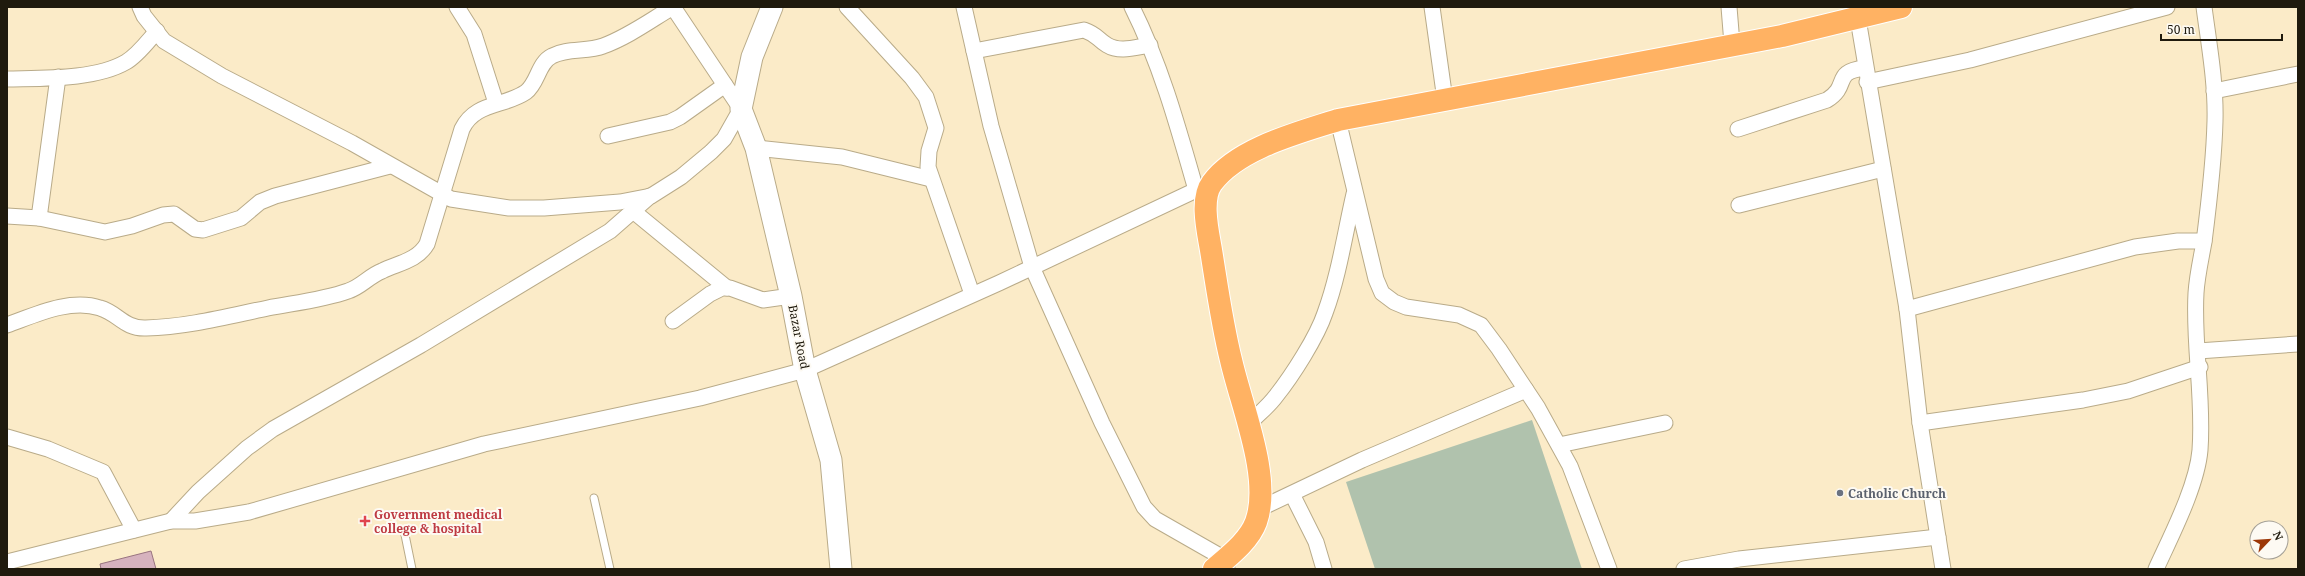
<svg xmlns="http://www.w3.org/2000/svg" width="2305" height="576" font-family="'Noto Serif',serif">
<rect width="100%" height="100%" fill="#fbebc8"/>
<polygon fill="#b0c2ad" points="1532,420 1582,569 1375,569 1346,482"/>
<polygon fill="#d6b2be" stroke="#997480" points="151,551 156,569 101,569 100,564"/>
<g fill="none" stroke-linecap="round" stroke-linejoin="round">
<defs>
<g id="lane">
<polyline points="594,498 610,569"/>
<polyline points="404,530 412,569"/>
</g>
<g id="street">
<polyline points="140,7 144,16 164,41 222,76 352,143 451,199 509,208 544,208 620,202 651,196 681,177 711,152 724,139 741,109 673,7"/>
<polyline points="457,7 474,34 496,103"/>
<polyline points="847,7 912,78 926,97 936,128 929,151 928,167 972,294"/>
<polyline points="964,7 991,126 1032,267 1102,423 1144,507 1155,519 1225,559 1227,568"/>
<path d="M1132,7C1161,65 1178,127 1196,190"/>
<polyline points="1432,7 1445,100"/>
<polyline points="1729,7 1732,44"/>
<polyline points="1858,19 1907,309 1920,423 1943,569"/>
<path d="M974,51L1084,30C1098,35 1097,39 1107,45C1120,53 1136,47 1150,45"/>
<path d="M7,79C42,78 95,80 126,62C138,55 148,41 157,31"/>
<polyline points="1867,82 1970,60 2167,7"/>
<polyline points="2214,91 2298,74"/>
<polyline points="1338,120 1376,279 1382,293 1394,302 1406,307 1459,315 1481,325 1499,349 1538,408 1570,466 1609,569"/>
<path d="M1738,129L1827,100C1851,85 1831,72 1865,68"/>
<polyline points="608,136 670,122 680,117 725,85"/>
<polyline points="756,148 842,157 931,179"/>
<polyline points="1739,205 1883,169"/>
<polyline points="633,211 727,288"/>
<polyline points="7,216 39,218 105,232 132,226 163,215 174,214 195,229 203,230 241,218 260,202 275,196 390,166"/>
<polyline points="39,218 58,77"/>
<polyline points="1907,309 2135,247 2178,241 2204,241"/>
<polyline points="673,321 710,294 722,288 730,288 763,300 791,296"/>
<path d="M7,325C35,315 70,298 100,308C118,313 124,329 146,328C187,327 229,316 268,308C294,303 323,300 348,291C361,287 369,276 382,271C398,263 417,261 427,244L462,129C475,102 504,107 526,92C538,83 538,63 552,56C567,48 588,52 603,46C628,37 651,20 673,7"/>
<polyline points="2198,351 2298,344"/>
<polyline points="1920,423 2083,400 2128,391 2200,367"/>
<path d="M1248,425C1257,415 1268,407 1276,396C1292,376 1317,337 1325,313C1339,275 1345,233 1354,194"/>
<polyline points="7,437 48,449 103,472 134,530"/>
<polyline points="1559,445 1665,423"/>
<polyline points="1292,494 1316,542 1324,569"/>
<polyline points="1259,509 1362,460 1526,390"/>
<polyline points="171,521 198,492 247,448 273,429 421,345 610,231 650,196"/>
<polyline points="7,562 171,521 195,521 249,512 484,444 700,398 805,370 999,283 1211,183"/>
<polyline points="1684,569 1739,559 1938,537"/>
<path d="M2156,569C2171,536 2197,486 2200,450C2204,397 2193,345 2196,293C2197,276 2201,259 2204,242C2209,203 2214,161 2215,121C2216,83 2209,45 2204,7"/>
</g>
<polyline id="secondary" points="772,7 752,57 741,109 756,148 791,296 805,370 831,460 841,569"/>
<path id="highway" d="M1214,569C1229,556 1249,541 1256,522C1272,478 1241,405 1231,360C1222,324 1217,287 1211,250C1208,232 1200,199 1212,183C1238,148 1298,133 1338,120L1782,36L1901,7"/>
</defs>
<use href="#lane" stroke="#b9ab89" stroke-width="9"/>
<use href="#street" stroke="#b9ab89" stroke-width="17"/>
<use href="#secondary" stroke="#b9ab89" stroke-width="23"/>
<use href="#highway" stroke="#fff" stroke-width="24"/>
<use href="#lane" stroke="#fff" stroke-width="7"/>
<use href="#street" stroke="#fff" stroke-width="15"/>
<use href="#secondary" stroke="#fff" stroke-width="21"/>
<use href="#highway" stroke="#ffb263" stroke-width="22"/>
</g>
<circle fill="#6b7280" stroke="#fdfaf3" stroke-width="1.5" cx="1840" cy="493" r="4"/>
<path fill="#e0444e" stroke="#fdfaf3" stroke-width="1.5" d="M363 515h4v4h4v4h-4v4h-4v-4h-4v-4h4z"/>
<g text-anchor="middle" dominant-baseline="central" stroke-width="4" stroke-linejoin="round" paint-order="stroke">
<g font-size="12" fill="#1f1a0d" stroke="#fdfaf3">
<text transform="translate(799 337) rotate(79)">Bazar Road</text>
</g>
<g font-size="12" font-weight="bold" fill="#5b616d" stroke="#fdfaf3" text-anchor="start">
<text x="1848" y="493">Catholic Church</text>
</g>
<g font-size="12" font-weight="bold" fill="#be3a42" stroke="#fdfaf3" text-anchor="start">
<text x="374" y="514">Government medical<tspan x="374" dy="14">college &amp; hospital</tspan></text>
</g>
</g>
<rect width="2305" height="576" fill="none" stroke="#1f1a0d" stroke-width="16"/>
<g transform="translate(2269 540) rotate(65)"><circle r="19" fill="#fdfaf3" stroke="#a4a097"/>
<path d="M0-3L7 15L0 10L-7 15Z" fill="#9c3707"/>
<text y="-6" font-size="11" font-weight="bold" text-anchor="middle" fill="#1f1a0d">N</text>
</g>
<path d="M2161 34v6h121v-6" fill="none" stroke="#1f1a0d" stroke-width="2"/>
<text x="2167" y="34" font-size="12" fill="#1f1a0d" stroke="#fdfaf3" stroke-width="3" paint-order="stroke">50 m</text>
</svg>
